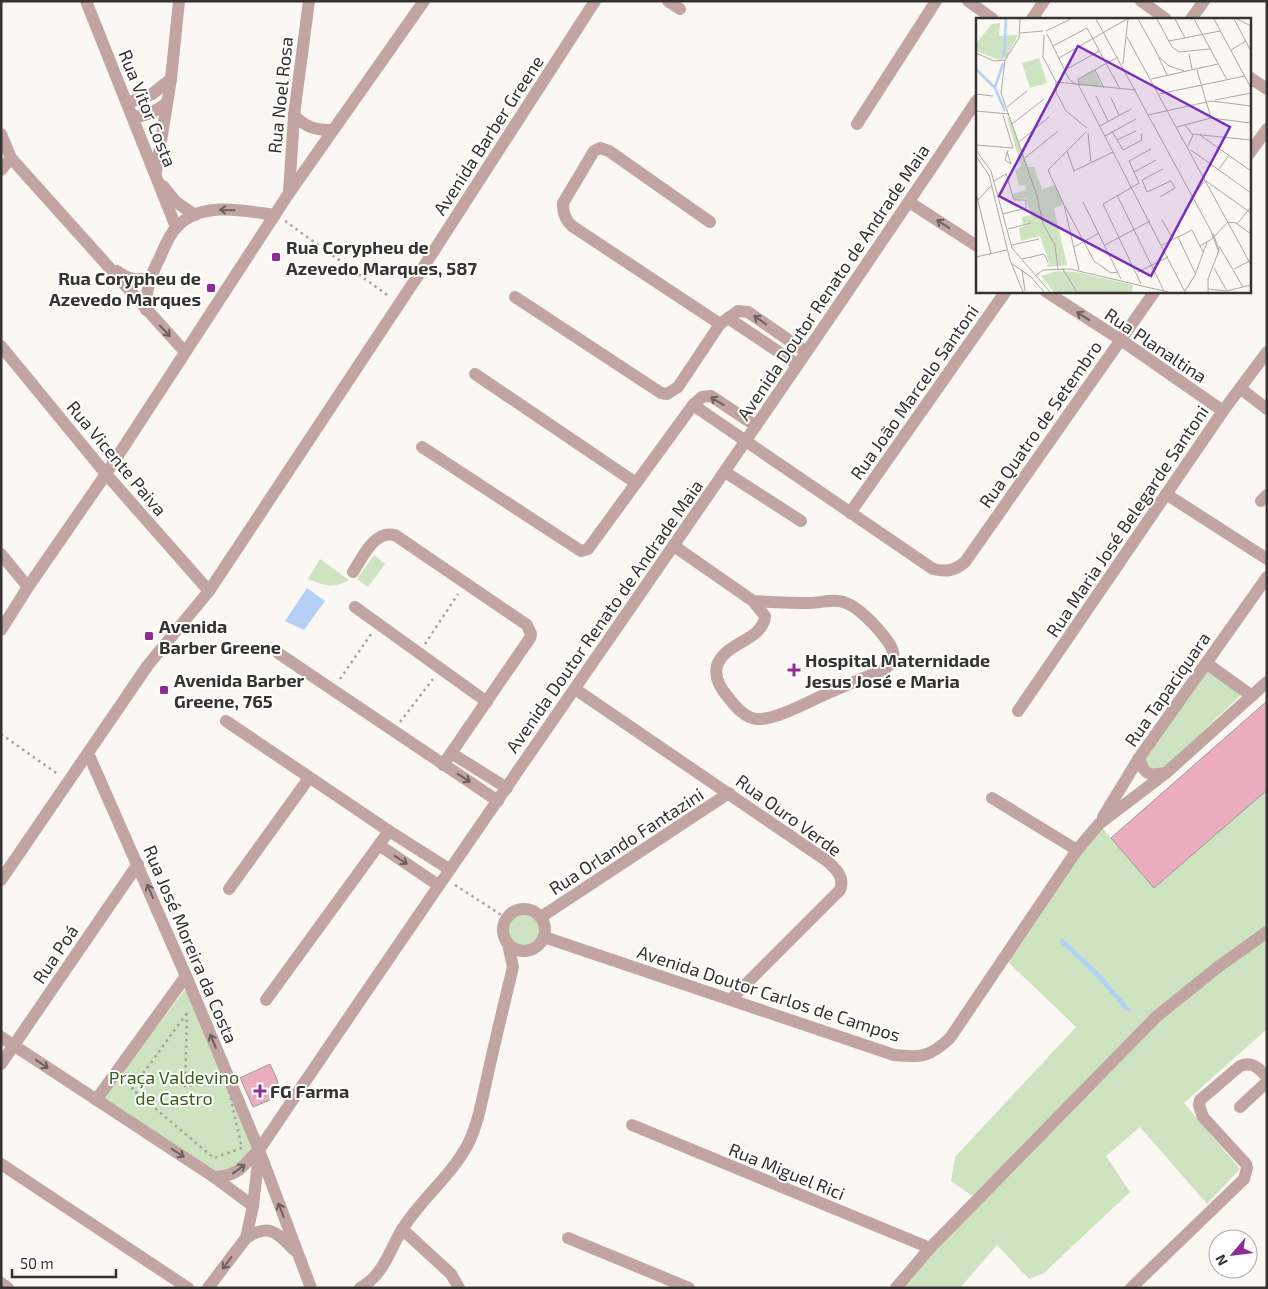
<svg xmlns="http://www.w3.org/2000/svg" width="1268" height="1289" font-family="'Exo 2',sans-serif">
<rect width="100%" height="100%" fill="#fbf7f3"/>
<g fill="#cee4c0">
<polygon points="374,555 385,564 368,587 357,579"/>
<path d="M320,559L349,580C332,589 325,586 308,579Z"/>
<polygon points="1207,669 1242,694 1160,772 1142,764"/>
<polygon points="1267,789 1267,1029 1184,1103 1240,1169 1207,1204 1140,1127 1106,1156 1130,1192 1044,1273 1029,1279 997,1245 960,1288 896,1288 977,1199 951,1181 955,1157 1076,1027 1004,958 1099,824 1154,888"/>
<circle cx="524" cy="930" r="19"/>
<polygon points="187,987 255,1148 231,1170 217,1173 102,1098"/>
</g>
<polygon fill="#b4d0f6" points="307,588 325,601 304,630 285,621"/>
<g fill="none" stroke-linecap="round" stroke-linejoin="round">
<polyline stroke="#b4d0f6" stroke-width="4.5" points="1062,941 1097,974 1127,1009"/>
</g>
<g fill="#ebadbf" stroke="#9e999a">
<polygon points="1267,701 1267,790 1154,888 1111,838"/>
<polygon points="270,1064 278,1082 270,1100 253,1107 240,1078"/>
</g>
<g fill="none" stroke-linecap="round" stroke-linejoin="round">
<g stroke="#a6a3a1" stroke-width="2.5" stroke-dasharray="2.5 4" stroke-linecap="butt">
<polyline points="285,221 390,297"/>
<polyline points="425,644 458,594"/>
<polyline points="340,679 371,634"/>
<polyline points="400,722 433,679"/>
<polyline points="1,734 59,775"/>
<polyline points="455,885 506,918"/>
<polygon points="187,1013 185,1086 227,1083 242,1148 214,1158 132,1089"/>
</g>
<g stroke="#c2a4a2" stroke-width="12">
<polyline points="86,1 176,227"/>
<polyline points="668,1 680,9"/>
<polyline points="968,1 993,19"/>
<polyline points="1141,1 1166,19"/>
<polyline points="1032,19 1044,1"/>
<polyline points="1191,19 1204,1"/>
<polyline points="1249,77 1267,89"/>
<polyline points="127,103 152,94 171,79"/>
<path d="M294,115C306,128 316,130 333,130"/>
<path d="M133,117C147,116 157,111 167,103"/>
<polyline points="857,124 936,1"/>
<polyline points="1,134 11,158 185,352"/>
<polyline points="1249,154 1267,129"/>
<polyline points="1,170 11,158"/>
<polyline points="156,172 171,79 179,1"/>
<polyline points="163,186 176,202 195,215"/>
<polyline points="289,193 294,115 309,1"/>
<polyline points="909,202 977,246"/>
<path d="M710,222L609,151L600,148L594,151L563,203C563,213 565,219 572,226L720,324"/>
<path d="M117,271C128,279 135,281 149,278"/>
<polyline points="1045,291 1121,340 1223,411"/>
<polyline points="515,297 661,393 667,394 678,387 720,324 738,311 748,312 806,352"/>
<path d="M146,310C146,287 151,275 161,255C165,246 169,235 176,228C200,200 244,211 275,215"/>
<polyline points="728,318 797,364"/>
<polyline points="1,346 106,474 209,591"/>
<polyline points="475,374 636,483"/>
<polyline points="1240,388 1267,409"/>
<path d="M693,405L933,569C946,572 954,571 965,562L1155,291"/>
<polyline points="422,447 581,551 588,549 693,405 702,397 711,396 756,426"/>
<polyline points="725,472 801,521"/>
<polyline points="1166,494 1267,559"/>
<polyline points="1261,501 1267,495"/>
<polyline points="850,513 1006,291"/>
<path d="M674,546L753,601L765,616C763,641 724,642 717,666C714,678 720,688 728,697C735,706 744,718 757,719C774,721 812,700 828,693C847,685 866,677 885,669C894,662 896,654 889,643C879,629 855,601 837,601C828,600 819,603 810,603C791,603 772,602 753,601"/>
<polyline points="1,554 28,587"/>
<path d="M353,572C363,557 374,530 395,535L527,625L531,634L530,638L443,765"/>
<polyline points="355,607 487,702"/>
<polyline points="1,630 28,587 106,474 289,193 424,1"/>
<polyline points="278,653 498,801"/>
<polyline points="1206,663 1252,696"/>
<path d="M575,689L827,861C836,869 845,877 840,890L731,999"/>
<polyline points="1018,711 1223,411 1267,352"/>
<polyline points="226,721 389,831 449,869"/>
<polyline points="88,753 186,976 259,1150 311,1288"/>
<polyline points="451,753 507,788"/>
<path d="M1139,758C1144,775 1149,776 1166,773"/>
<polyline points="992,798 1077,850"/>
<polyline points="1103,817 1139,758 1267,577"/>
<polyline points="379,845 438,885"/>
<polyline points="1,880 148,665 209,591 417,277 595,1"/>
<polyline points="229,889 309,778"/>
<circle cx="524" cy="930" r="21"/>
<polyline points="541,917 729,793"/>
<path d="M544,937L894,1055C921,1058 930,1057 950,1038L1077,850L1099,824L1166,773L1267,682"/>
<polyline points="266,1000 389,831"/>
<polyline points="1,1037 214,1177 253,1206"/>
<polyline points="1,1064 138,864"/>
<polyline points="96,1100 186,976"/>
<polyline points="1240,1107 1267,1082"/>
<polyline points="632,1125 930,1248"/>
<polyline points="1,1164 188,1288"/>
<path d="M214,1177C241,1176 241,1166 259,1150C495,798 742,453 977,100"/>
<polyline points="402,1229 451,1274 459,1288"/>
<path d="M246,1238C269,1223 277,1232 294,1250"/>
<polyline points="568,1238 689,1288"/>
<polyline points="1,1283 8,1288"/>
<polyline points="208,1288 246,1238 253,1206 259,1153"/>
<path d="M360,1288C385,1274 389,1250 403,1228C422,1198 452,1175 468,1144C478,1124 482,1100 487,1078C495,1041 504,1004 513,967L508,944"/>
<polyline points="896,1288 930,1248 1156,1017 1218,967 1267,932"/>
<path d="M1131,1288L1244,1179L1247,1168L1246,1164L1203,1117L1199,1105L1200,1100L1240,1066C1253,1061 1258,1068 1267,1077"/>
</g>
</g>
<defs><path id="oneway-shaft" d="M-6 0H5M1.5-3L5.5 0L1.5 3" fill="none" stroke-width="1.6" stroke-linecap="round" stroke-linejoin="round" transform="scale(1.25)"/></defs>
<g stroke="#6d605f">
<use href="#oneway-shaft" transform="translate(227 210) rotate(-179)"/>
<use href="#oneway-shaft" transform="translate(943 224) rotate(-146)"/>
<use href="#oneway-shaft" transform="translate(1083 316) rotate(-147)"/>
<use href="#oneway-shaft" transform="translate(760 320) rotate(-145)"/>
<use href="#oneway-shaft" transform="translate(165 331) rotate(47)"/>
<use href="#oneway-shaft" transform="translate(717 401) rotate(-149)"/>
<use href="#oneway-shaft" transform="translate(464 778) rotate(33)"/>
<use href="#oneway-shaft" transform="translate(401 860) rotate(34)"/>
<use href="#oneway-shaft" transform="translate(150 891) rotate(-113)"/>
<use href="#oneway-shaft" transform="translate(213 1041) rotate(-113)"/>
<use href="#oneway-shaft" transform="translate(42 1064) rotate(34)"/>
<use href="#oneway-shaft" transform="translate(178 1153) rotate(33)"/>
<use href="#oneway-shaft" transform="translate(239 1169) rotate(-36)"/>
<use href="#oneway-shaft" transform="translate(281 1210) rotate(-111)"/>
<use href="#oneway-shaft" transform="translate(227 1263) rotate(127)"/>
</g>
<g fill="#8f2c94" stroke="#fff" stroke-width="2">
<rect x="271" y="252" width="10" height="10" rx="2.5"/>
<rect x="206" y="283" width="10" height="10" rx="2.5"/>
<rect x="144" y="631" width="10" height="10" rx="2.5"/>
<path d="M791.5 662.5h5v5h5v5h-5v5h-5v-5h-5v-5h5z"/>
<rect x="159" y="685" width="10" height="10" rx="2.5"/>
<path d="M257.5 1083.5h5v5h5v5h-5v5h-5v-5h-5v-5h5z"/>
</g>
<g text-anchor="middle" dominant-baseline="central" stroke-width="4" stroke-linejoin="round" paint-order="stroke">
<g font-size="18" fill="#343332" stroke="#fff">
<text transform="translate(280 95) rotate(-84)">Rua Noel Rosa</text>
<text transform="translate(148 108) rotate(68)">Rua Vitor Costa</text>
<text transform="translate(488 135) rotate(-57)">Avenida Barber Greene</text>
<text transform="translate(833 282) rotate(-56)">Avenida Doutor Renato de Andrade Maia</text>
<text transform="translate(1156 345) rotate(34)">Rua Planaltina</text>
<text transform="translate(914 392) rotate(-55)">Rua João Marcelo Santoni</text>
<text transform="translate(1040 424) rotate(-55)">Rua Quatro de Setembro</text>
<text transform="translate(117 458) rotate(50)">Rua Vicente Paiva</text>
<text transform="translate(1127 521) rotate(-56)">Rua Maria José Belegarde Santoni</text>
<text transform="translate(604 616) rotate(-55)">Avenida Doutor Renato de Andrade Maia</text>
<text transform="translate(1167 689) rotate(-55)">Rua Tapaciquara</text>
<text transform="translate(789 815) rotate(36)">Rua Ouro Verde</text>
<text transform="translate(626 841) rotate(-33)">Rua Orlando Fantazini</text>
<text transform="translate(191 944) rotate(67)">Rua José Moreira da Costa</text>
<text transform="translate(55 954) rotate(-56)">Rua Poá</text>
<text transform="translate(769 993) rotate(18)">Avenida Doutor Carlos de Campos</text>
<text transform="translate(787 1171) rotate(22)">Rua Miguel Rici</text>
</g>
<g font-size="18" font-weight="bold" fill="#343332" stroke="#fff" text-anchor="start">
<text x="286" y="247">Rua Corypheu de<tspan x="286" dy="21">Azevedo Marques, 587</tspan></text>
<text x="201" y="278" text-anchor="end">Rua Corypheu de<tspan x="201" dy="21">Azevedo Marques</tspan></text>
<text x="159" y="626">Avenida<tspan x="159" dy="21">Barber Greene</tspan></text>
<text x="805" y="660">Hospital Maternidade<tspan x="805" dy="21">Jesus José e Maria</tspan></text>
<text x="174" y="680">Avenida Barber<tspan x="174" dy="21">Greene, 765</tspan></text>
<text x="270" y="1091">FG Farma</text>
</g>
<g font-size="18" fill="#395d17" stroke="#fff">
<text x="174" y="1077">Praça Valdevino<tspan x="174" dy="21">de Castro</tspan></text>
</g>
</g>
<g transform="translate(976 18)">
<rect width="275" height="275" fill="#fbf7f3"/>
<path d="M24,5L23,18L42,17L31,39L23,42L0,33V25L16,6ZM63,40L71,65L54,70L46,45ZM118,52L126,69L103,67V61ZM34,99L52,149H58L66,171L79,167L88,187L78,190L91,247L71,249L73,244L64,218L45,223L43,210L52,207L47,206L46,199L55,197L50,180L39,182L37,176L50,172L49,167L43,168L39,152L45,148L31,100ZM81,253L100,254L157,267L156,274H78L65,258Z" fill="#cee4c0"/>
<path fill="none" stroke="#b4d0f6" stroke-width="2.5" d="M28,39L30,1M0,51L19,70L29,93M19,69L27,46"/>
<path fill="none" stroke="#aba9a6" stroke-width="1" d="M120,1L235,213L243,235M162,1L183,39L193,48L208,53M181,1L196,29L203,34L234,31M199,1L209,20M218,1L251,62M238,1L275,70M258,1L275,33M261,1L275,8M70,13L95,1M44,15L67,13M71,16L93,61L101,67M68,17L67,39L80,64L160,72M151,19L275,247M193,23L244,13M77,28L111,10L144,71M255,32L270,23M0,35L18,43L29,42L43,20L44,1M213,36L216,51M83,40L151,1M183,40L191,57M29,42L25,75L61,178L67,206L79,227L82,251M147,46L152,1M89,52L123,33M119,52L128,70M221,52L235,100M102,61L103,68L209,274M102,61L142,39M175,61L242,46M80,64V74L90,93L111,110M0,76L17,78M183,76L269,58M120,78L132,103M135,80L143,97M239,82L275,75M31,89L51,73M0,93L33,96M172,97L235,83L275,88M36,106L68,81M209,107L217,117L212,128M124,108L155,91M201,109L235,100L275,105M136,113L147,132L166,122L165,115M112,115L115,145M216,116L275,122M224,117L275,153M129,118L160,101M141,122L160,113M43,124L73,99M0,127L37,130L27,97M0,132L15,153L36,230L74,274M215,132L275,175M91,133L98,153L137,134M31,134L35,146L29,142L32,132M0,138L13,157L34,242L47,274M49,140L82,113M243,151L253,137M158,154L180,142M18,163L30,156L38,182H50V190L27,196M230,163L275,195M163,165L127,186L165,266M163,165L153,143L175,131M171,174L195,163L199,170L184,179M171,174L166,162L187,151M0,175L15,236M141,177L188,273M217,179L229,162M0,184L15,168M107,184L145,261M89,188L118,243L135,255L142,254M186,202L197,221M252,204L260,205L275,216M261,206L275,189M32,211L55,205M202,219L219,255M36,227L63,221M129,227L174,203M186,227L216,212L227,234M224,228L236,221L252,204M243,228L267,269M98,229L123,215M0,239L31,232M46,241L68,236L72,244M35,245L55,259L68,274M86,250L101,274M238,250L251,273M258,251L275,242M46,252L49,273M103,252L88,187L72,152L110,114M162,254L192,239M59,258L67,252L94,251L192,274M232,271L251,273L275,267M209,273L219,257L231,224M232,274V261L243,232L237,215"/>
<path fill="#7b2cbf" fill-opacity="0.15" stroke="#7b2cbf" stroke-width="2.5" d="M102,28L254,109L175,258L23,178Z"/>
<rect width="275" height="275" fill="none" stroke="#343332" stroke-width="2.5"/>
</g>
<rect width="1268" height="1289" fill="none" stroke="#343332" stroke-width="5"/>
<g transform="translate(1233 1254) rotate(242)"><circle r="24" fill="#ffffff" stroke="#aeadad"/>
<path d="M0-4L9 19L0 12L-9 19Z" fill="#8f2c94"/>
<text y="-8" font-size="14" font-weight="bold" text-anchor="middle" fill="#343332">N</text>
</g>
<path d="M12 1269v8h104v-8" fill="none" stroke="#343332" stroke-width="2.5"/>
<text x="20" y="1269" font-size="15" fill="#343332" stroke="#ffffff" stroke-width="4" paint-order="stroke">50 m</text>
</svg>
